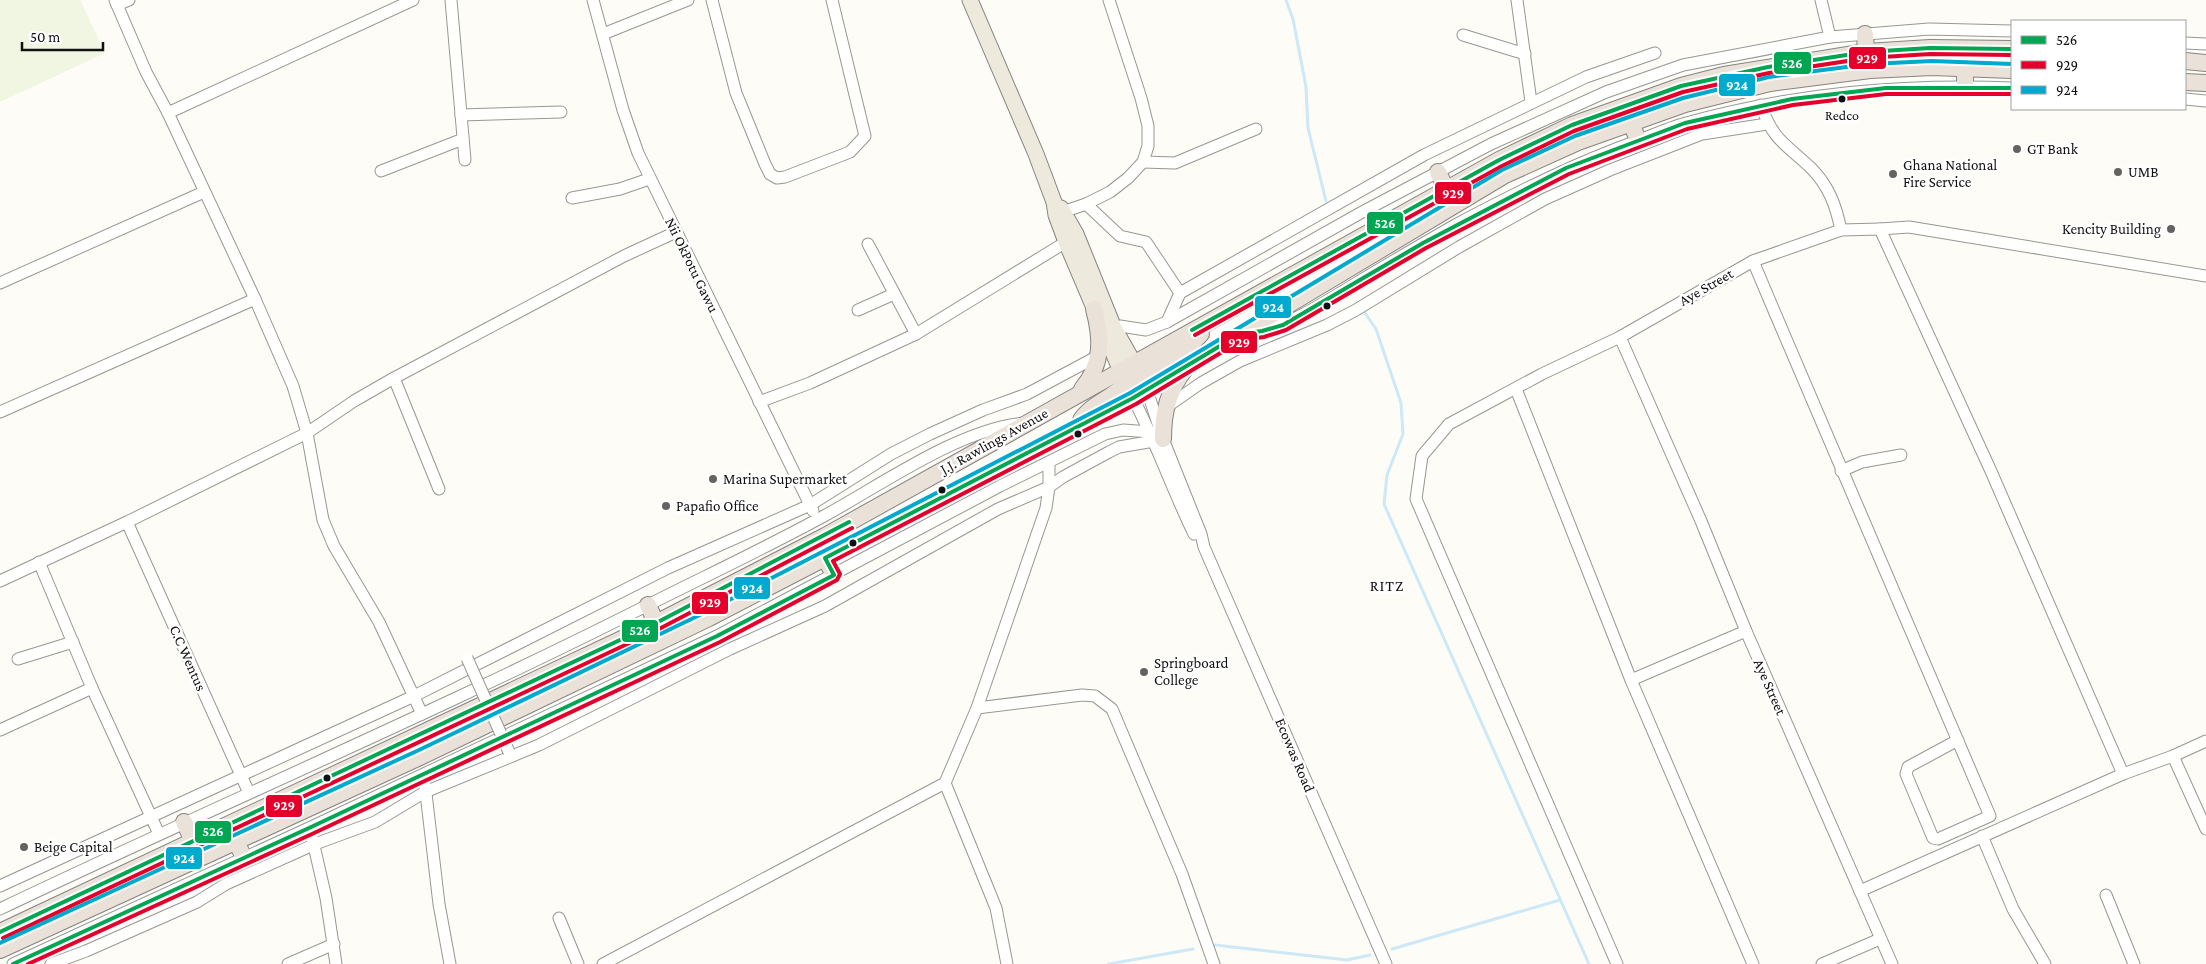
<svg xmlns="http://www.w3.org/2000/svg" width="2206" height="964" font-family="'Crimson Pro',serif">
<rect width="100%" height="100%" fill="#fdfcf7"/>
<polygon fill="#f0f6e1" points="0,0 80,0 105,53 0,102"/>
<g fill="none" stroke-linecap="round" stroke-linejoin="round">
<g stroke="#cde8f7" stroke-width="3">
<polyline points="1286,0 1293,19 1306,87 1308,128 1326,201"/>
<polyline points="1365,313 1376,329 1401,403 1403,434 1387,475 1384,504 1589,964"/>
<polyline points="1215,945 1347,960 1370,955"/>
<polyline points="1392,949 1560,900"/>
<polyline points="1109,964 1193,949"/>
</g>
<defs>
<g id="minor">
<polyline points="115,0 146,72 168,113 255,299 293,386 307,433 323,520 334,546 379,622 422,714"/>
<polyline points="451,0 465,160"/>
<polyline points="593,0 623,110 638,153 813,511"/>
<polyline points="712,0 736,93 765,164 770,174 777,178 785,177 850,152 865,136 832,0"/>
<polyline points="1517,0 1531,102"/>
<polyline points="1821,0 1830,37"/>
<polyline points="117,5 129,0"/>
<polyline points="603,34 688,0"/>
<polyline points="1463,35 1525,54"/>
<polyline points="2185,43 2206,44"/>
<polyline points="2185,99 2206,101"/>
<path d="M1761,105C1773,141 1786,144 1811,168C1829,186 1836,206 1841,230"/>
<polyline points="168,113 413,0"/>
<polyline points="461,115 561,112"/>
<polyline points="1143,162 1175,163 1256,129"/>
<polyline points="381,171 463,139"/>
<polyline points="572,198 620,189 649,179"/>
<polyline points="1086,204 1120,236 1146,242 1180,293"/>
<polyline points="1057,214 1086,204 1110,192 1128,178 1143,162 1148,146 1148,126 1141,98 1109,0"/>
<polyline points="1880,229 1909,227 2206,276"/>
<polyline points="868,244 916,334"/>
<path d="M1753,261C1831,446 1911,630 1990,816L1938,839L1933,838L1906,774L1908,767L1958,740"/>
<polyline points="0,283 204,192"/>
<polyline points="858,310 894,294"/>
<polyline points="1167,322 1180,293 1424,155 1586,77 1655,53"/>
<polyline points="1114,328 1120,326 1146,330 1167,322 1364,211 1491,144 1606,92 1683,65 1830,37 1929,29 2012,31"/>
<path d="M1247,333C1288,328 1323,303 1358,282C1391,262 1424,243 1457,224C1518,192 1575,163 1640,140C1655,134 1671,127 1686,123C1795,93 1900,84 2012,88"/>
<polyline points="394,378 439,489"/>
<polyline points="1516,389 1631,680 1753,964"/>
<polyline points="1147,390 1163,439 1201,534 1204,547 1386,964"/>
<path d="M1133,398C1156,442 1172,489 1194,534"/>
<polyline points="759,402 810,383 916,334 1066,242"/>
<polyline points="1165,408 1201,383 1240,361 1327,325 1356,310 1459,247 1545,199 1610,170 1702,134 1767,124"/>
<polyline points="0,412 255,299"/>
<polyline points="1841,471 1862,462 1901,455"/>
<polyline points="127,522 249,793"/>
<polyline points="39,562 92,688 159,834"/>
<polyline points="0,581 127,522 307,433 354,401 394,378 624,256 676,232"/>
<polyline points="18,659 73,642"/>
<polyline points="1631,680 1746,631"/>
<polyline points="977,708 1082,695 1095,696 1112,709 1182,874 1214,964"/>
<polyline points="0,730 92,688"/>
<polyline points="2173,756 2206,829"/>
<polyline points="945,783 996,908 1007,964"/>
<polyline points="425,785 439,904 450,964"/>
<polyline points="1982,836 2013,909 2045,964"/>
<polyline points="312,837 326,898 336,964"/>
<polyline points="0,886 414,696 668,568 810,505 891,454 930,434 983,410 1027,394 1098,356"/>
<polyline points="1860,891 2123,774 2173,756 2206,741"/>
<polyline points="2106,895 2134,964"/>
<path d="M0,909C218,805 441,710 656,601C712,573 769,546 824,516C883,484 959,429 1024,423"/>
<polyline points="559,918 578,964"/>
<polyline points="13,964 309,828 717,636 1000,486 1105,434 1123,430 1151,432"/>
<polyline points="51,964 86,951 197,902 226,884 315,844 375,822 425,792 539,745 730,649 825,606 998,509 1049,487 1063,477 1109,452 1119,447 1154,441"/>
<polyline points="288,964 334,944"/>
<polyline points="603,964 945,783 977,708 1046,508 1049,487 1049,463"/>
<polyline points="1617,964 1416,499 1422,456 1449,424 1542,374 1620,337"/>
<polyline points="1822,964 1880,939"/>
<polyline points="1892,964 1746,631 1701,521 1620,337 1753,261 1841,230 1880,229 1990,469 2123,774"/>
</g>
<g id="major">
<polyline points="970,0 1036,154 1054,202 1056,215 1066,242 1126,383"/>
<polyline points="1061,208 1076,234 1114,328 1140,374"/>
</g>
<g id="highway">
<polyline points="1865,34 1866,52"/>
<polyline points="2185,61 2206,63"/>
<polyline points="2185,82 2206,83"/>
<polyline points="1965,88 1965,68"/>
<polyline points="1631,123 1638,140"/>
<polyline points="1438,172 1446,189"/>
<path d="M1082,389C1103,364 1102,339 1094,309"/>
<path d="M1133,398C1140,358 1178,361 1201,334"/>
<path d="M1081,420C1094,399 1128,395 1133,369"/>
<path d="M1163,439C1163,412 1168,391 1185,369"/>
<polyline points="825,558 834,575"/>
<polyline points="648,605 656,623"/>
<polyline points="184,822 193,841"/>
<polyline points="236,841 244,858"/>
<polyline points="0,932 656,623 825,536 1499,160 1572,125 1681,86 1724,75 1866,52 1930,48 2012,49"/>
<polyline points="0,950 422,756 709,618 1133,398 1505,175 1578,142 1685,104 1770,83 1870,70 1932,67 2012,70"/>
</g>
</defs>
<use href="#minor" stroke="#979795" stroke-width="13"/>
<use href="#major" stroke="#858482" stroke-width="17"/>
<use href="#highway" stroke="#858482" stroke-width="18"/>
<use href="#minor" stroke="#fffffe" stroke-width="11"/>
<use href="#major" stroke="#ede9dc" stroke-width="15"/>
<use href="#highway" stroke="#eae1d8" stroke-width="16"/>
<defs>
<polyline id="minor-bridge" points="467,658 509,752"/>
</defs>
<use href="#minor-bridge" stroke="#979795" stroke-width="13" stroke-linecap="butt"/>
<use href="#minor-bridge" stroke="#fffffe" stroke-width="11"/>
<defs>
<g id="bus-1">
<polyline points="1192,330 1499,160 1572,125 1681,86 1768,67 1866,52 1930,48 2012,49"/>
<polyline points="0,932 656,623 849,522"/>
<polyline points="13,964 309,828 717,636 834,575 825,558 1133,398 1240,334 1262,331 1283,325 1423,243 1566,168 1685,123 1792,99 1886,88 2012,88"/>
</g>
<g id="bus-2">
<polyline points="1195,335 1502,166 1574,131 1683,92 1769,73 1867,58 1930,54 2012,55"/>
<polyline points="3,938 659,629 852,528"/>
<polyline points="28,964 312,834 720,642 837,580 840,574 833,561 1136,404 1242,340 1264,337 1286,330 1426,248 1569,174 1687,129 1793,105 1886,94 2012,94"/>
</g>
<polyline id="bus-3" points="0,943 419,750 706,612 1130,393 1502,170 1575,136 1683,98 1769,77 1870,64 1932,61 2012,64"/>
</defs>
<use href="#bus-1" stroke="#fff" stroke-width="8"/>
<use href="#bus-2" stroke="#fff" stroke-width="8"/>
<use href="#bus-3" stroke="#fff" stroke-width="8"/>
<use href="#bus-1" stroke="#00a651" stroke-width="4"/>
<use href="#bus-2" stroke="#e4002b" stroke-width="4"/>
<use href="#bus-3" stroke="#00a9ce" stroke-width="4"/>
</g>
<g fill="#111" stroke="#fff" stroke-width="2">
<circle cx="1842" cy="99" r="4.5"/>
<circle cx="1327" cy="306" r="4.5"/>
<circle cx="1078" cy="434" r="4.5"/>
<circle cx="942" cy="490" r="4.5"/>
<circle cx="853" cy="543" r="4.5"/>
<circle cx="327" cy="778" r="4.5"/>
</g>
<g fill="#646362" stroke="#fff" stroke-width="2">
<circle cx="2017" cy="149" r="5"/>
<circle cx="2118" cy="172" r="5"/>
<circle cx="1893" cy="174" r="5"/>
<circle cx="2171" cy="229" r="5"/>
<circle cx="713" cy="479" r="5"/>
<circle cx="666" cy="506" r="5"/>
<circle cx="1144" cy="672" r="5"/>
<circle cx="24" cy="847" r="5"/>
</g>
<g text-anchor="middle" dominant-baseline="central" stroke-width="5" stroke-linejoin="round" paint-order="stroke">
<g font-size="14" fill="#111" stroke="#fff">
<text x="1842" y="115">Redco</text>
</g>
<g font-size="15" fill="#111" stroke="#fff" text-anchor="start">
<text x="2027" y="149">GT Bank</text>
<text x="1903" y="165">Ghana National<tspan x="1903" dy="17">Fire Service</tspan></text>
<text x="2128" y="172">UMB</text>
<text x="2161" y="229" text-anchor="end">Kencity Building</text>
<text x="723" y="479">Marina Supermarket</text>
<text x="676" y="506">Papafio Office</text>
<text x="1154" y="663">Springboard<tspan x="1154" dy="17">College</tspan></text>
<text x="34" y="847">Beige Capital</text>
</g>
<g font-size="15" fill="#111" stroke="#fff">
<text transform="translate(692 265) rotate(64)">Nii OkPotu Gawu</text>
<text transform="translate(1706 287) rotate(-30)">Aye Street</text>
<text transform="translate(994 441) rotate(-29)">J.J. Rawlings Avenue</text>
<text transform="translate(188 658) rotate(66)">C.C Wentus</text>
<text transform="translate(1770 687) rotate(66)">Aye Street</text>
<text transform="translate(1295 755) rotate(67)">Ecowas Road</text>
</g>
<g font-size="16" letter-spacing="1" fill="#111" stroke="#fff">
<text x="1387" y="585">RITZ</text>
</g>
</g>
<g stroke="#fff" stroke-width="2">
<rect x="1848" y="46" width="39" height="24" rx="5" fill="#e4002b"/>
<rect x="1773" y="51" width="39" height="24" rx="5" fill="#00a651"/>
<rect x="1718" y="73" width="38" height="24" rx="5" fill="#00a9ce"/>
<rect x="1434" y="181" width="38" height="24" rx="5" fill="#e4002b"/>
<rect x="1366" y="211" width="38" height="24" rx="5" fill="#00a651"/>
<rect x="1254" y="295" width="38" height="24" rx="5" fill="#00a9ce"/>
<rect x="1220" y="330" width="38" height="24" rx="5" fill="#e4002b"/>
<rect x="733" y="576" width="38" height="24" rx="5" fill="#00a9ce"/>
<rect x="691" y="591" width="38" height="24" rx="5" fill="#e4002b"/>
<rect x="621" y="619" width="38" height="24" rx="5" fill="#00a651"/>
<rect x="265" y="794" width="38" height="24" rx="5" fill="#e4002b"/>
<rect x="194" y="820" width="38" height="24" rx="5" fill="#00a651"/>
<rect x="165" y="846" width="38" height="24" rx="5" fill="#00a9ce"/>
</g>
<g font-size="14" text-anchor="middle" font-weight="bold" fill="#fff">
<text x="1867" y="63">929</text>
<text x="1792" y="68">526</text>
<text x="1737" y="90">924</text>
<text x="1453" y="198">929</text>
<text x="1385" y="228">526</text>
<text x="1273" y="312">924</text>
<text x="1239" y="347">929</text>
<text x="752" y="593">924</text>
<text x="710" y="607">929</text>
<text x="640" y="635">526</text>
<text x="284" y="810">929</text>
<text x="213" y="836">526</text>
<text x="184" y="863">924</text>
</g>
<rect x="2011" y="20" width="175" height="90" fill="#ffffff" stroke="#a0a0a0"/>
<rect x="2021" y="36" width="25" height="8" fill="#00a651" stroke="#a0a0a0"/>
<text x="2056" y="45" font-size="15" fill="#111111">526</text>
<rect x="2021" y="61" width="25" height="8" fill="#e4002b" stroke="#a0a0a0"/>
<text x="2056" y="70" font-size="15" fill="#111111">929</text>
<rect x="2021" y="86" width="25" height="8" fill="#00a9ce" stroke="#a0a0a0"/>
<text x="2056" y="95" font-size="15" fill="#111111">924</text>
<path d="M22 42v8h81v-8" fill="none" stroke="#111111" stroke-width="2.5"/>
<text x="30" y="42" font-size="15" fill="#111111" stroke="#ffffff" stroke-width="4" paint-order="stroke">50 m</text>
</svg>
